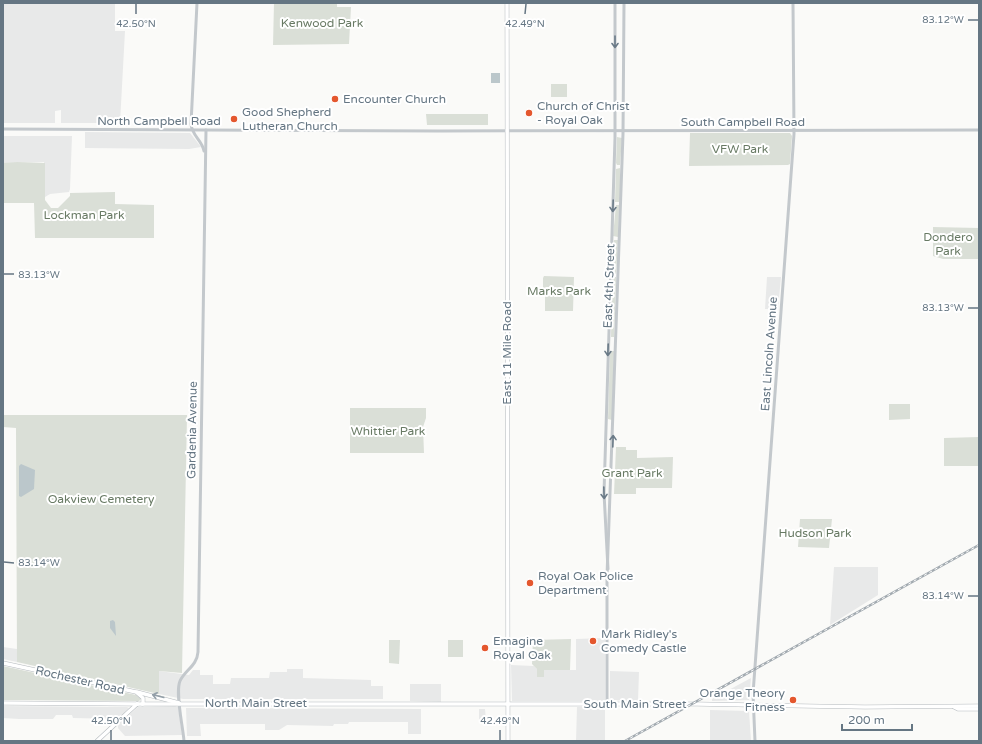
<svg xmlns="http://www.w3.org/2000/svg" width="982" height="744" font-family="'Varela Round',sans-serif">
<rect width="100%" height="100%" fill="#fafaf8"/>
<g fill="#e8e9e9">
<polygon points="3,3 115,3 115,31 125,31 120,123 61,123 61,110 55,111 55,123 3,123"/>
<polygon points="85,132 190,133 201,147 189,149 85,148"/>
<polygon points="3,136 72,136 70,189 69,192 50,194 45,197 44,162 3,163"/>
<polygon points="767,277 781,277 778,309 765,309"/>
<polygon points="834,567 878,567 878,595 830,625"/>
<polygon points="605,638 605,701 512,701 511,665 534,666 537,669 537,677 544,670 576,670 576,639"/>
<polygon points="3,647 17,649 17,662 3,659"/>
<polygon points="287,669 303,669 303,678 371,680 371,686 383,686 383,699 183,699 159,694 159,671 189,675 193,670 200,670 200,675 213,675 213,684 230,684 231,678 269,678 270,672 287,672"/>
<polygon points="610,671 639,672 638,701 610,700"/>
<polygon points="751,678 749,700 712,701 712,699"/>
<polygon points="410,684 441,684 441,702 410,701"/>
<polygon points="3,706 127,707 129,708 117,719 73,718 72,715 56,715 53,719 19,719 3,718"/>
<polygon points="175,706 178,707 182,735 125,736 118,728 118,725 138,707"/>
<polygon points="577,707 605,707 605,741 558,741 576,741"/>
<polygon points="186,708 421,709 421,734 408,734 408,722 349,722 348,724 334,724 333,726 287,725 279,730 265,730 265,724 200,724 201,736 187,736"/>
<polygon points="479,709 485,709 486,720 479,720"/>
<polygon points="710,710 749,711 751,741 710,741"/>
</g>
<g fill="#dadfd7">
<polygon points="274,3 337,3 337,7 351,7 349,44 273,45"/>
<rect x="551" y="84" width="16" height="13"/>
<polygon points="426,114 488,114 488,125 427,125"/>
<polygon points="690,133 790,133 792,136 790,164 788,165 689,166"/>
<polygon points="617,137 622,138 620,165 617,165 616,163"/>
<polygon points="17,162 45,163 45,200 51,208 58,208 70,196 70,193 115,192 115,204 154,205 154,238 35,238 34,203 3,203 3,163"/>
<polygon points="620,168 620,202 615,202 616,169"/>
<polygon points="616,205 619,205 618,237 613,236"/>
<polygon points="933,227 979,228 979,259 943,259 933,256"/>
<polygon points="614,240 618,240 616,274 612,273"/>
<polygon points="544,276 574,277 573,311 545,311 545,293 543,293 543,278"/>
<polygon points="614,277 616,277 614,337 611,337 612,279"/>
<polygon points="610,351 614,351 612,420 608,419"/>
<polygon points="889,404 910,404 910,419 889,420"/>
<polygon points="350,408 426,408 426,418 423,427 424,453 350,453"/>
<polygon points="3,415 187,415 182,673 159,671 159,694 17,662 16,428 3,427"/>
<polygon points="979,437 979,466 944,466 944,438"/>
<polygon points="616,447 626,447 626,450 637,450 637,458 673,457 672,488 636,488 636,494 614,494"/>
<polygon points="800,519 832,519 829,548 798,547"/>
<polygon points="571,639 570,670 544,670 544,677 537,677 537,669 532,664 533,640"/>
<polygon points="389,640 400,640 399,664 389,663"/>
<rect x="448" y="640" width="15" height="17"/>
<polygon points="3,666 136,695 141,699 139,701 3,700"/>
</g>
<g fill="#bbc7cb">
<rect x="491" y="73" width="9" height="10"/>
<polygon points="21,464 35,470 34,489 21,497 19,496 19,466"/>
<polygon points="113,620 115,622 116,636 110,628 110,621"/>
</g>
<g fill="none" stroke-linecap="round" stroke-linejoin="round">
<defs>
<g id="major">
<polyline points="507,3 508,741"/>
<polyline points="3,663 136,692 143,698 143,704 142,704"/>
<polyline points="137,692 179,703"/>
<polyline points="3,703 138,704"/>
<polyline points="137,704 697,704 865,707 979,706"/>
<polyline points="954,707 958,709 979,709"/>
<polyline points="97,741 137,704"/>
</g>
</defs>
<use href="#major" stroke="#b5babe" stroke-width="4.5"/>
<g stroke="#c3c8cc" stroke-width="3">
<path d="M197,3L191,124C192,136 202,140 204,151"/>
<polyline points="3,129 440,131 979,130"/>
<polyline points="608,569 604,493 615,138 615,3"/>
<polyline points="607,704 607,576 623,134 624,3"/>
<path d="M184,741C183,727 175,693 180,681C185,670 197,666 198,652L206,130"/>
<polyline points="755,741 753,694 794,134 793,3"/>
</g>
<use href="#major" stroke="#fff" stroke-width="3.5"/>
<defs>
<polyline id="rail" points="625,741 979,545"/>
</defs>
<use href="#rail" stroke="#a2aab0" stroke-width="2.5"/>
<use href="#rail" stroke="#fff" stroke-width="1" stroke-dasharray="3" stroke-linecap="butt"/>
</g>
<defs><path id="oneway-shaft" d="M-6 0H5M1.5-3L5.5 0L1.5 3" fill="none" stroke-width="1.6" stroke-linecap="round" stroke-linejoin="round"/></defs>
<g stroke="#6a7a87">
<use href="#oneway-shaft" transform="translate(615 42) rotate(90)"/>
<use href="#oneway-shaft" transform="translate(613 206) rotate(92)"/>
<use href="#oneway-shaft" transform="translate(608 350) rotate(92)"/>
<use href="#oneway-shaft" transform="translate(613 441) rotate(-88)"/>
<use href="#oneway-shaft" transform="translate(604 493) rotate(88)"/>
</g>
<use stroke="#939fa8" href="#oneway-shaft" transform="translate(158 696) rotate(-166)"/>
<path fill="none" stroke="#657683" stroke-width="1.5" d="M136,14V4M525,14L526,4M968,20H978M4,274H14M968,308H978M4,562L14,563M968,596H978M111,740V730M500,740V730"/>
<g fill="#e4572e" stroke="#fff" stroke-width="1.5">
<circle cx="335" cy="99" r="4"/>
<circle cx="529" cy="113" r="4"/>
<circle cx="234" cy="119" r="4"/>
<circle cx="530" cy="583" r="4"/>
<circle cx="593" cy="641" r="4"/>
<circle cx="485" cy="648" r="4"/>
<circle cx="793" cy="700" r="4"/>
</g>
<g text-anchor="middle" dominant-baseline="central" stroke-width="4" stroke-linejoin="round" paint-order="stroke">
<g font-size="12" fill="#687a64" stroke="#fff">
<text x="322" y="23">Kenwood Park</text>
<text x="740" y="149">VFW Park</text>
<text x="84" y="215">Lockman Park</text>
<text x="948" y="237">Dondero<tspan x="948" dy="14">Park</tspan></text>
<text x="559" y="291">Marks Park</text>
<text x="388" y="431">Whittier Park</text>
<text x="632" y="473">Grant Park</text>
<text x="101" y="499">Oakview Cemetery</text>
<text x="815" y="533">Hudson Park</text>
</g>
<g font-size="12" fill="#657683" stroke="#fff" text-anchor="start">
<text x="343" y="99">Encounter Church</text>
<text x="537" y="106">Church of Christ<tspan x="537" dy="14">- Royal Oak</tspan></text>
<text x="242" y="112">Good Shepherd<tspan x="242" dy="14">Lutheran Church</tspan></text>
<text x="538" y="576">Royal Oak Police<tspan x="538" dy="14">Department</tspan></text>
<text x="601" y="634">Mark Ridley's<tspan x="601" dy="14">Comedy Castle</tspan></text>
<text x="493" y="641">Emagine<tspan x="493" dy="14">Royal Oak</tspan></text>
<text x="785" y="693" text-anchor="end">Orange Theory<tspan x="785" dy="14">Fitness</tspan></text>
</g>
<g font-size="12" fill="#657683" stroke="#fff">
<text x="159" y="121">North Campbell Road</text>
<text x="743" y="122">South Campbell Road</text>
<text transform="translate(609 286) rotate(-88)">East 4th Street</text>
<text transform="translate(507 353) rotate(-90)">East 11 Mile Road</text>
<text transform="translate(769 354) rotate(-86)">East Lincoln Avenue</text>
<text transform="translate(192 430) rotate(-89)">Gardenia Avenue</text>
<text transform="translate(80 680) rotate(13)">Rochester Road</text>
<text x="256" y="703">North Main Street</text>
<text x="635" y="704">South Main Street</text>
</g>
</g>
<g font-size="10" text-anchor="middle" fill="#657683" stroke="#fff" stroke-width="4" stroke-linejoin="round" paint-order="stroke">
<text x="943" y="23">83.12°W</text>
<text x="136" y="27">42.50°N</text>
<text x="525" y="27">42.49°N</text>
<text x="39" y="278">83.13°W</text>
<text x="943" y="311">83.13°W</text>
<text x="39" y="566">83.14°W</text>
<text x="943" y="599">83.14°W</text>
<text x="111" y="724">42.50°N</text>
<text x="500" y="724">42.49°N</text>
</g>
<rect width="982" height="744" fill="none" stroke="#657683" stroke-width="8"/>
<path d="M842 724v6h70v-6" fill="none" stroke="#657683" stroke-width="2"/>
<text x="848" y="724" font-size="12" fill="#657683" stroke="#ffffff" stroke-width="3" paint-order="stroke">200 m</text>
</svg>
